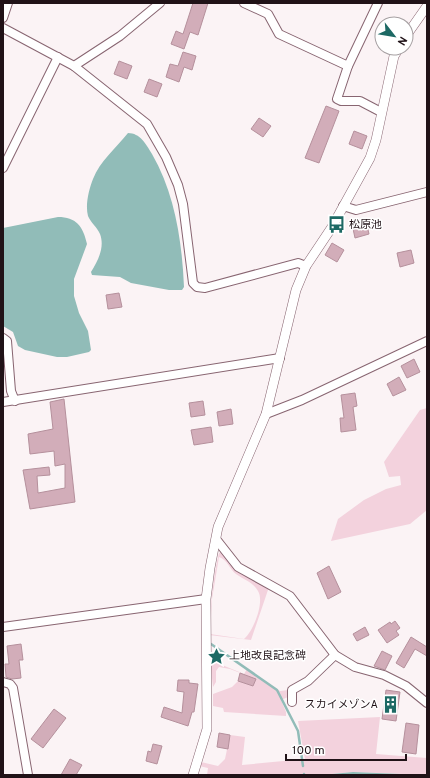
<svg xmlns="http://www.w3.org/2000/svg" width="430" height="778" font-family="Overpass,'Noto Sans JP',sans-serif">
<rect width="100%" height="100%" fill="#fbf3f5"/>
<g fill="#f3d2dd" fill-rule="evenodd">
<polygon points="427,408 427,510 410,524 331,541 338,519 364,500 386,489 401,485 400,476 389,477 384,462 420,410"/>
<path d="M221,552L241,574L269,587L251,640L209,635C211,608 212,580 219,553ZM219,557C227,559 230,570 236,574C244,580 253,582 258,591C265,602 253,632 244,639L210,634L212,599Z"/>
<polygon points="210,660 244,674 247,669 280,691 288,690 288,697 281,700 286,712 286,716 224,712 223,708 213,706 213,694 232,687 238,681 253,686 256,679 230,669 219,667 216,671 216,682 213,687"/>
<polygon points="380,717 376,754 427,758 427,775 353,772 322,775 207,775 208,768 199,766 201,762 218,766 225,759 230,735 245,737 242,765 305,759 298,721"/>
</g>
<g fill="#91bcb8">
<path d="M128,133C140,133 146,144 152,154C175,194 182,241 184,287L182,290H169L131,283L120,277L92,275L91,272C98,261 105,247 100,234C97,227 91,223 88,216C85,205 89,189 93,179C100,161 116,148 128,133Z"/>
<path d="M58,217C76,217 83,226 87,244L74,279V296L79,313L88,331L91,350L89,352L67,357H57L25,350L18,346L13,332L3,326V228Z"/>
<polygon points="353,772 424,775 322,775"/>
</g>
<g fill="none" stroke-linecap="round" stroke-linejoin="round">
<g stroke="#91bcb8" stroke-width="2.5">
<polyline points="211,644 277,690 298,731 303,766"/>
<polyline points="304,774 304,775"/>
</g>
</g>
<g fill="#d2adb9" stroke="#b5909c">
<polygon points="193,3 208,3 198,35 190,32 184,49 171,44 176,31 183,34"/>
<polygon points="183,52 196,56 192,70 184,67 179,82 166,77 170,64 178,66"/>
<polygon points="119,61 132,66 127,79 114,74"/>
<polygon points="149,79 162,84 157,97 144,92"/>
<polygon points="326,106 339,111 319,163 305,158"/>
<polygon points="259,118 271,126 263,137 251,129"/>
<polygon points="354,131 367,136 362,149 349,144"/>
<polygon points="366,221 369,234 355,238 352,224"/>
<polygon points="332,243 344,250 337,262 325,255"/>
<polygon points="411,250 414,263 400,267 397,253"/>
<polygon points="119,293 122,307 108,309 106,295"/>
<polygon points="414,359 420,372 407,378 401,366"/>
<polygon points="399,377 406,390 393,396 387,384"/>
<polygon points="355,393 357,406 353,407 356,430 341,432 340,418 344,418 341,395"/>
<polygon points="64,399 75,502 30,509 23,470 49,467 50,475 37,476 38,493 65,488 65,464 55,466 54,451 30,454 28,434 53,429 50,402"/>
<polygon points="203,401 205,415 191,417 189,403"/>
<polygon points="231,409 233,424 219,426 217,412"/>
<polygon points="211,427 213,442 194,445 191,430"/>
<polygon points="329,566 341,592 328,599 317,573"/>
<polygon points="395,621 400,628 396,631 399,635 387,643 378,630 390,622 391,624"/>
<polygon points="365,627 369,635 357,641 353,634"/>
<polygon points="411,637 427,647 427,656 415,649 404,668 396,663"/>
<polygon points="21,644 23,660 19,660 21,678 12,679 6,677 5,664 9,664 7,646"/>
<polygon points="382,651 392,656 385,670 374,666"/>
<polygon points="240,673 256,679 253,686 238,681"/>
<polygon points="178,680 189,680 189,683 198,684 194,712 192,712 188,726 161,717 164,707 182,713 184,692 177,691"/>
<polygon points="386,690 400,692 396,721 382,719"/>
<polygon points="54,709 66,718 43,748 31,739"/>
<polygon points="406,723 419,725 416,754 402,752"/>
<polygon points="219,733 230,735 228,749 217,747"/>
<polygon points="153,744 162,746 157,764 146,761 148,751 151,752"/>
<polygon points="70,759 82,765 76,775 61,775"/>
</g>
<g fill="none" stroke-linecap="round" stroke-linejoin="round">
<defs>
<g id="minor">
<polyline points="244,3 268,14 279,34 348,66"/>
<polyline points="378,3 348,66 337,99 341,101 360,101 381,112"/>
<polyline points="3,18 8,3"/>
<polyline points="3,28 74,66 147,124 166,157 178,185 183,204 193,283 197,287 205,288 298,263 306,266"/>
<polyline points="74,66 120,36 160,3"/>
<polyline points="3,168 58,57"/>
<polyline points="343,206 356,210 427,192"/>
<polyline points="3,338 7,341 11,391 15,401"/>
<polyline points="3,402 280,358"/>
<polyline points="266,414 302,400 427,341"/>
<polyline points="216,539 238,567 290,596 335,655 355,667 384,675 406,686 427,703"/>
<polyline points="3,627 206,599"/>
<polyline points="3,682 10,684 13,688 28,775"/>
<polyline points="292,702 292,690 308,681 335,655"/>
</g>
<g id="tertiary">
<polyline points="406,36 427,6"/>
<polyline points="193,775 207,729 206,599 210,568 218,527 266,414 296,290 306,266 332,227 370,158 376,140 394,56 399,48"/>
</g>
</defs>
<use href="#minor" stroke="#886571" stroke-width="10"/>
<use href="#tertiary" stroke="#886571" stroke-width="10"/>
<use href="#minor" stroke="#fff" stroke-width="8"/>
<use href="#tertiary" stroke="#fff" stroke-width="9"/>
</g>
<defs>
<symbol id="bus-bare" viewBox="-9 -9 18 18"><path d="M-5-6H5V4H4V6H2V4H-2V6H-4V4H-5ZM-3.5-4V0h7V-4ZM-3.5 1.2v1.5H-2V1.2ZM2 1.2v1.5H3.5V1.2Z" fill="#1d6964" stroke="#fff" stroke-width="2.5" paint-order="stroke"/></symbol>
<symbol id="sight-bare" viewBox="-9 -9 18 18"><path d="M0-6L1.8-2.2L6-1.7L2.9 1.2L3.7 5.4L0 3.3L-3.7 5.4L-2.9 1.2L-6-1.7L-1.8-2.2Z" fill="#1d6964" stroke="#fff" stroke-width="2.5" paint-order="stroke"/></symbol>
<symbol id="building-bare" viewBox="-9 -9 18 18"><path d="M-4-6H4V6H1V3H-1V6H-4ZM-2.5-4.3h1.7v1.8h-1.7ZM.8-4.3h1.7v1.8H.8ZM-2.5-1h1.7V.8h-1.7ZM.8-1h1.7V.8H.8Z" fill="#1d6964" stroke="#fff" stroke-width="2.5" paint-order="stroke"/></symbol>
</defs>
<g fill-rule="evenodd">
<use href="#bus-bare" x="324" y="212" width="25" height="25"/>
<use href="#sight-bare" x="204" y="644" width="25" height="25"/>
<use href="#building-bare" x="378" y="692" width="25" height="25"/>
</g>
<g text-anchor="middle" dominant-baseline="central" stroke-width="3" stroke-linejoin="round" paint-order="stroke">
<g font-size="11" fill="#201217" stroke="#fff" text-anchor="start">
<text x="349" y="225">松原池</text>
<text x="229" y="656">上地改良記念碑</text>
<text x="378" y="705" text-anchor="end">スカイメゾンA</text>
</g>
</g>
<rect width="430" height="778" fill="none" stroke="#201217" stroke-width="8"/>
<g transform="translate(394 36) rotate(121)"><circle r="19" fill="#ffffff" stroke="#a6a0a2"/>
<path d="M0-3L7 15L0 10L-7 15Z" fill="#1d6964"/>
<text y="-6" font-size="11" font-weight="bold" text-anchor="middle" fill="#201217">N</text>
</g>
<path d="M286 754v6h120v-6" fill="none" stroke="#201217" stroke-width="2"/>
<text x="292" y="754" font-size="12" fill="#201217" stroke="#ffffff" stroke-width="3" paint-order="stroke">100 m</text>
</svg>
